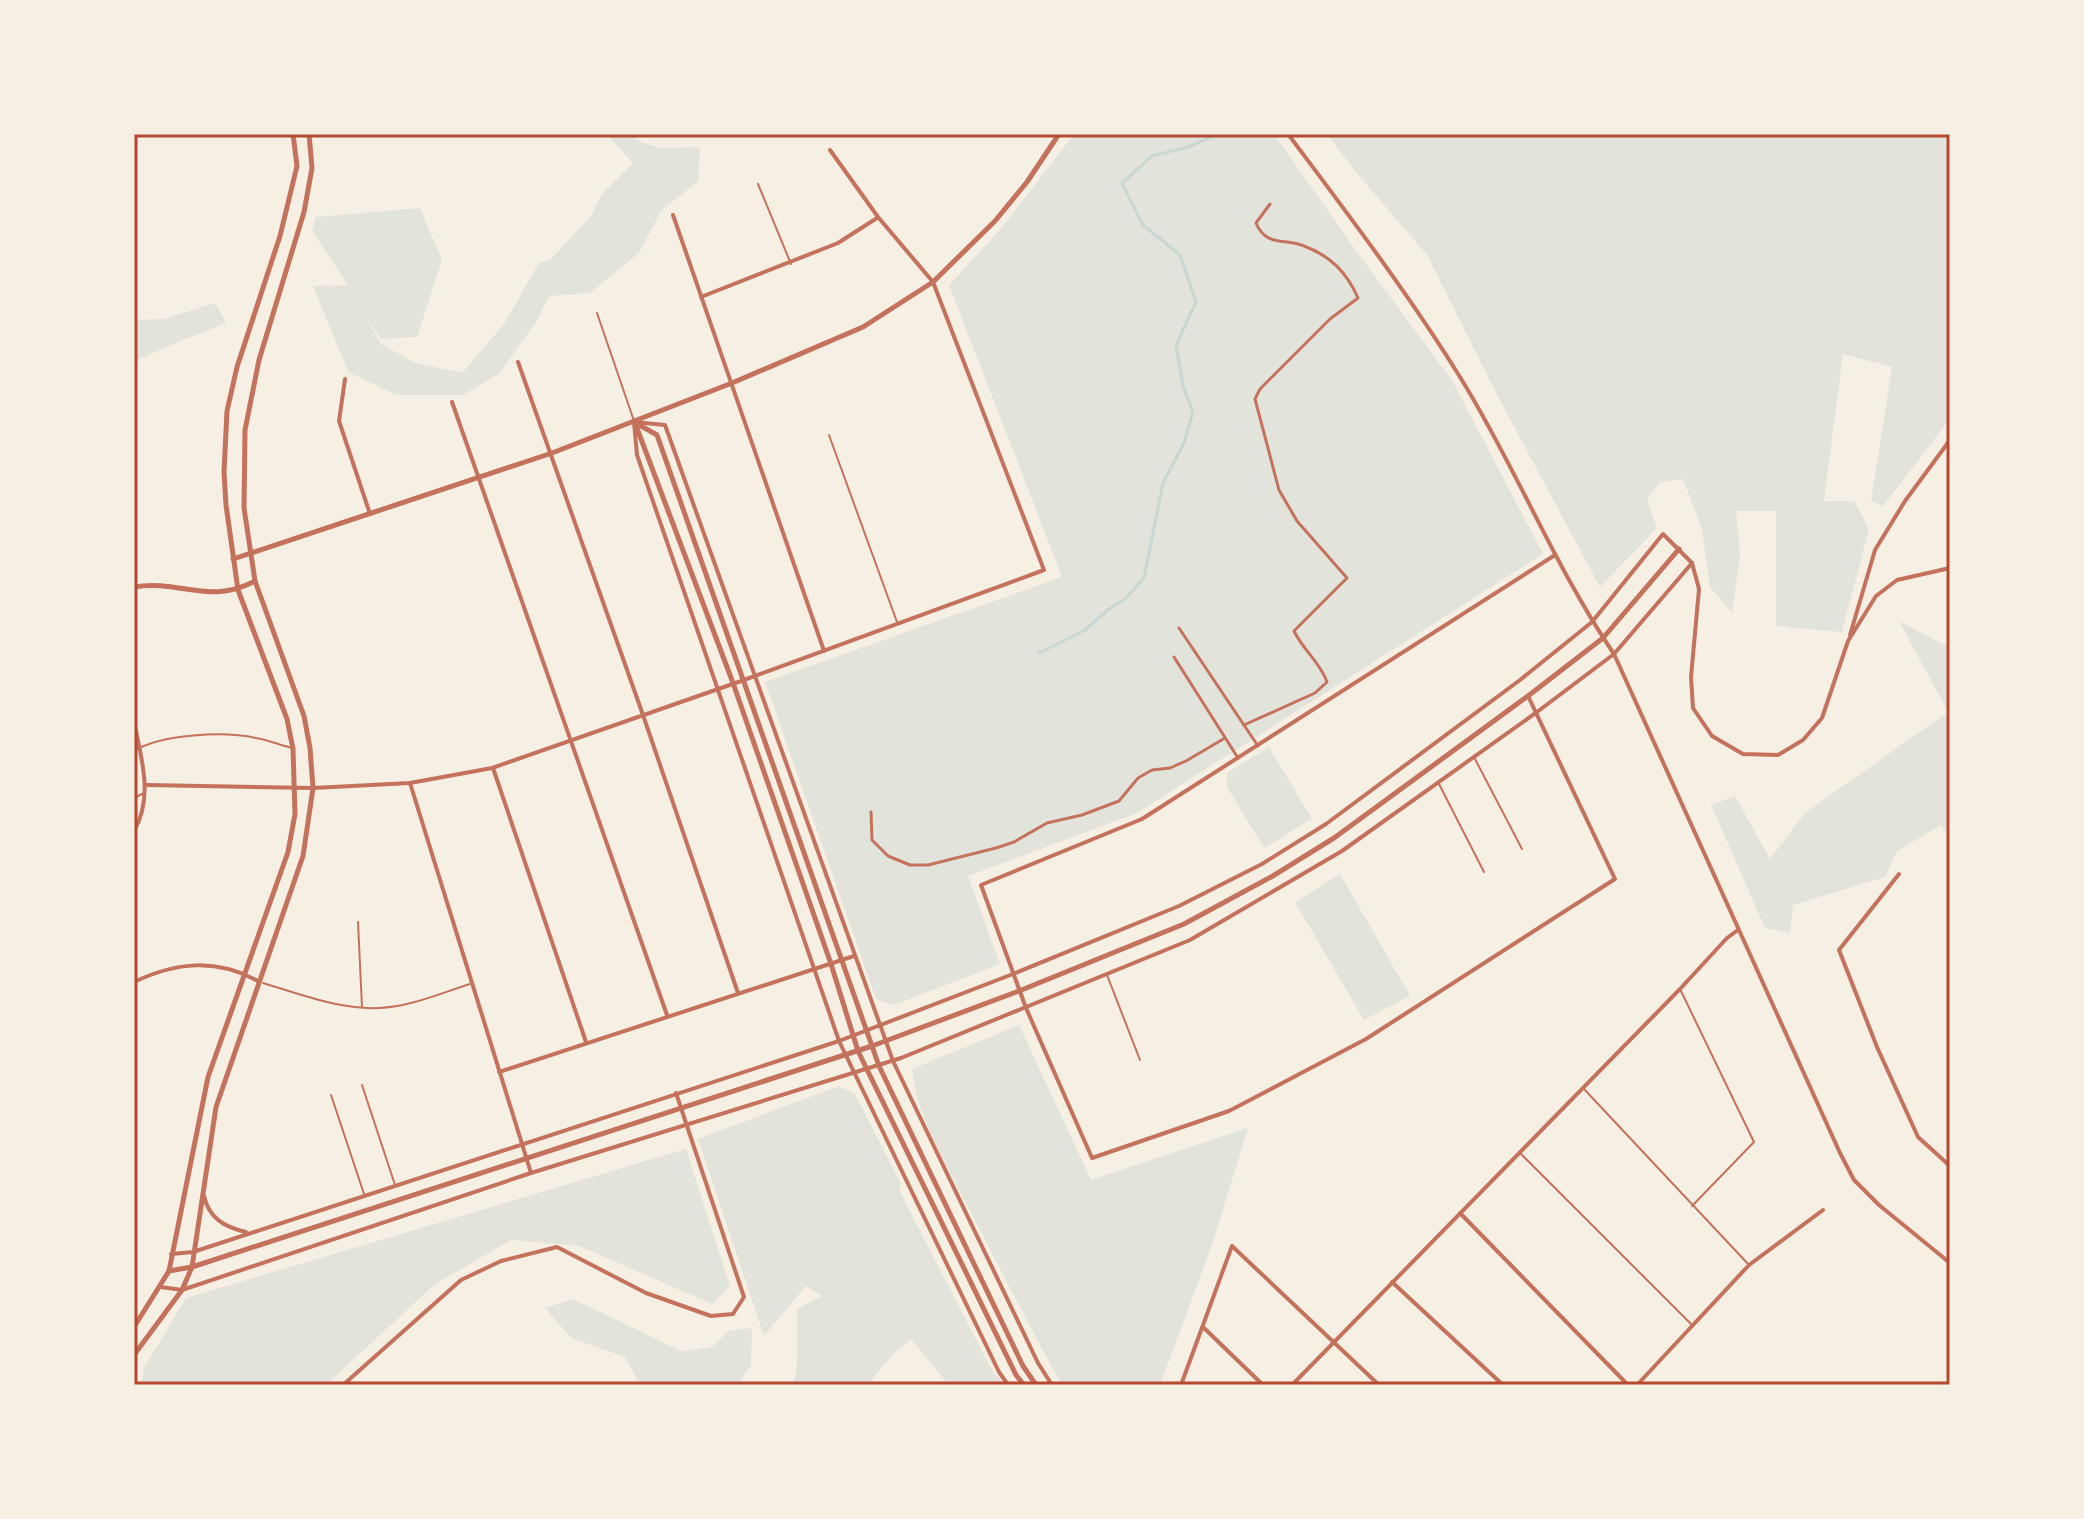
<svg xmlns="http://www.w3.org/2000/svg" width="2084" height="1519" font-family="'PT Sans Narrow',sans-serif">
<rect width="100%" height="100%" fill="#f6efe4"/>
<g fill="#e2e4dc">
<polygon points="606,134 631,134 641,142 661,148 700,147 698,181 661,211 639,253 590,293 549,296 536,322 499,374 463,395 396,395 348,372 313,286 348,285 312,231 316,217 420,208 442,260 417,337 381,339 365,316 381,344 416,363 462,373 504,324 539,263 550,260 591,216 601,195 633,163"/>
<polygon points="1074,134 1274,134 1352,245 1453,382 1543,554 1137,813 968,876 1000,964 894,1005 876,999 765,682 1062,577 949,285 1000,230"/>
<polygon points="1327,134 1950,134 1950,419 1883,506 1871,501 1892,367 1843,354 1824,501 1854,501 1869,529 1842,632 1776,626 1776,511 1736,511 1740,554 1732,613 1710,587 1702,529 1683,479 1660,482 1647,500 1657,528 1600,587 1496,393 1427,255 1355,171"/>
<polygon points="215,303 226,323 166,347 134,362 134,320 164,319"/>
<polygon points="1899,621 1950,648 1950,837 1941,825 1897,851 1885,877 1793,905 1790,933 1765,928 1711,805 1735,796 1770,859 1805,813 1948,712"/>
<polygon points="1269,747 1312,819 1264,848 1227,787 1227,773"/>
<polygon points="1340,874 1410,996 1364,1020 1295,902"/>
<path d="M1019,1025L1091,1180L1248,1128L1212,1245L1160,1385H1062C1029,1326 998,1265 967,1205C945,1162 917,1117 912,1069Z"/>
<polygon points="839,1086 855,1094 901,1184 899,1190 988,1363 1003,1385 949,1385 911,1339 895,1352 872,1379 875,1385 793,1385 797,1366 797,1309 822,1296 806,1286 764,1336 698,1139"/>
<polygon points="686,1149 730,1286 712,1304 579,1246 511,1240 434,1285 326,1385 141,1385 144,1368 186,1298"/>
<polygon points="573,1299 681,1351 712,1347 729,1331 752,1328 751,1365 737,1385 640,1385 625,1357 571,1338 545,1308"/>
</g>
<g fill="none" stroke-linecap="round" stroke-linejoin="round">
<polyline stroke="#c9d6d2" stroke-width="3" points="1039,653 1085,630 1109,609 1125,599 1144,578 1163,483 1184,443 1193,412 1183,386 1176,345 1196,302 1180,255 1143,225 1122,183 1152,156 1188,147 1218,134"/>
<g stroke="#c5725c" stroke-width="2">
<polyline points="758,184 791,264"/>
<polyline points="597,313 634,421"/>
<polyline points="829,435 897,622"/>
<path d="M134,751C161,734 225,731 256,738C268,740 280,745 292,748"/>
<polyline points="1475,759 1522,849"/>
<polyline points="1439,784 1484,872"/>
<polyline points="134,798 144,793"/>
<polyline points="358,922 362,1007"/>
<polyline points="1107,975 1140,1060"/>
<path d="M263,983C300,994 340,1010 379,1008C410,1007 441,993 470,984"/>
<polyline points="1680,989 1754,1142 1692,1206"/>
<polyline points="134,1042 135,1041"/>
<polyline points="362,1085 395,1185"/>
<polyline points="1584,1089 1749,1265"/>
<polyline points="331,1095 364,1194"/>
<polyline points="1520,1153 1691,1324"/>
</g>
<g stroke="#c5725c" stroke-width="3">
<polyline points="1179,628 1258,746"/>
<polyline points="1174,657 1238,758"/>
<path d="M1244,725L1315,693L1327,682C1320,662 1303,650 1294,631L1347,578L1297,521L1279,490L1255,399L1260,389L1330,319L1358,298C1347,273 1331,256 1304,246C1284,238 1266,247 1256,223L1270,204"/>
<polyline points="871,812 872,840 888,856 910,865 928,865 996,848 1014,842 1047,823 1082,815 1119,801 1138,778 1152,770 1170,768 1186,761 1225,738"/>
</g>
<g stroke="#c5725c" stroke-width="4">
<path d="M1288,134C1347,213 1408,293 1460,377C1516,467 1554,566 1614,654L1840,1153L1854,1180L1879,1205L1950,1263"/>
<polyline points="673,215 824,651"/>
<polyline points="701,297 838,243 877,218"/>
<polyline points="518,362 643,715 738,993"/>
<polyline points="345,379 339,421 370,514"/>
<polyline points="452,402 667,1015"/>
<polyline points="1850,635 1875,550 1905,501 1950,440"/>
<polyline points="1528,696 1615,879 1366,1039 1229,1111 1092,1158 1026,1008 981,885 1142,819 1555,555"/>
<path d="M134,721C141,758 154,796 134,831"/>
<polyline points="493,768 586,1042"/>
<polyline points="410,783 531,1173"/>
<polyline points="146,785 313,788 410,783 492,768 744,680 1044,570 933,282 878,217 830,150"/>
<polyline points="1899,874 1839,950 1877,1047 1918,1137 1950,1166"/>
<path d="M134,982C176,962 216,958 258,981"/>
<polyline points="499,1072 854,956"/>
<path d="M204,1196C209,1218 224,1227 246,1232"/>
<polyline points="1460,1213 1628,1385"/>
<polyline points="171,1254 193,1252 839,1041 1013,974 1179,906 1262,864 1326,824 1520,680 1592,622 1663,534 1692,563 1699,589 1691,677 1693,708 1712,736 1743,754 1778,755 1803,740 1822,718 1848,641 1876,596 1897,580 1950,568"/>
<polyline points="1392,1282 1503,1385"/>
<polyline points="161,1287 182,1290 531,1173 901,1058 1190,940 1342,851 1537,712 1614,654 1692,563"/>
<polyline points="1204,1328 1263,1385"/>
<polyline points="343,1385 461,1280 501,1261 557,1247 646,1293 711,1316 733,1314 744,1297 676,1093"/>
<polyline points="1008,1385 999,1372 839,1041 637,455 634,422 665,425 893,1061 1038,1363 1052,1385"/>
<polyline points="1181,1385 1232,1246 1379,1385"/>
<polyline points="1292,1385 1680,989 1727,938 1738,930"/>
<polyline points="1637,1385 1749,1265 1823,1210"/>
</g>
<g stroke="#c5725c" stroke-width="5">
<polyline points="634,422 657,435 879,1066 1023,1366 1036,1385"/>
<polyline points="635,423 733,683 831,964 858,1051 1016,1375 1024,1385"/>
<polyline points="233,559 552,453 732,383 863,327 933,282 995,221 1027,182 1059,134"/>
<path d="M134,587C180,579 209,606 255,581"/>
<polyline points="169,1271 192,1267 872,1046 1019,991 1184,924 1271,877 1334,838 1528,696 1603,638 1679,549"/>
<polyline points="134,1327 169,1271 208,1077 288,852 295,814 293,749 287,719 238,590 226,505 224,472 227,411 237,367 280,236 297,166 293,134"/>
<polyline points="134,1355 182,1290 192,1267 216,1107 303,856 313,788 310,748 304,716 255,581 244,508 245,430 259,360 304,212 312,168 309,134"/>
</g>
</g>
<rect width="2084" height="1519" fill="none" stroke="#f6efe4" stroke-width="272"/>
<rect x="136" y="136" width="1812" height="1247" fill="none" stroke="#b5482f" stroke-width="3"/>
</svg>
